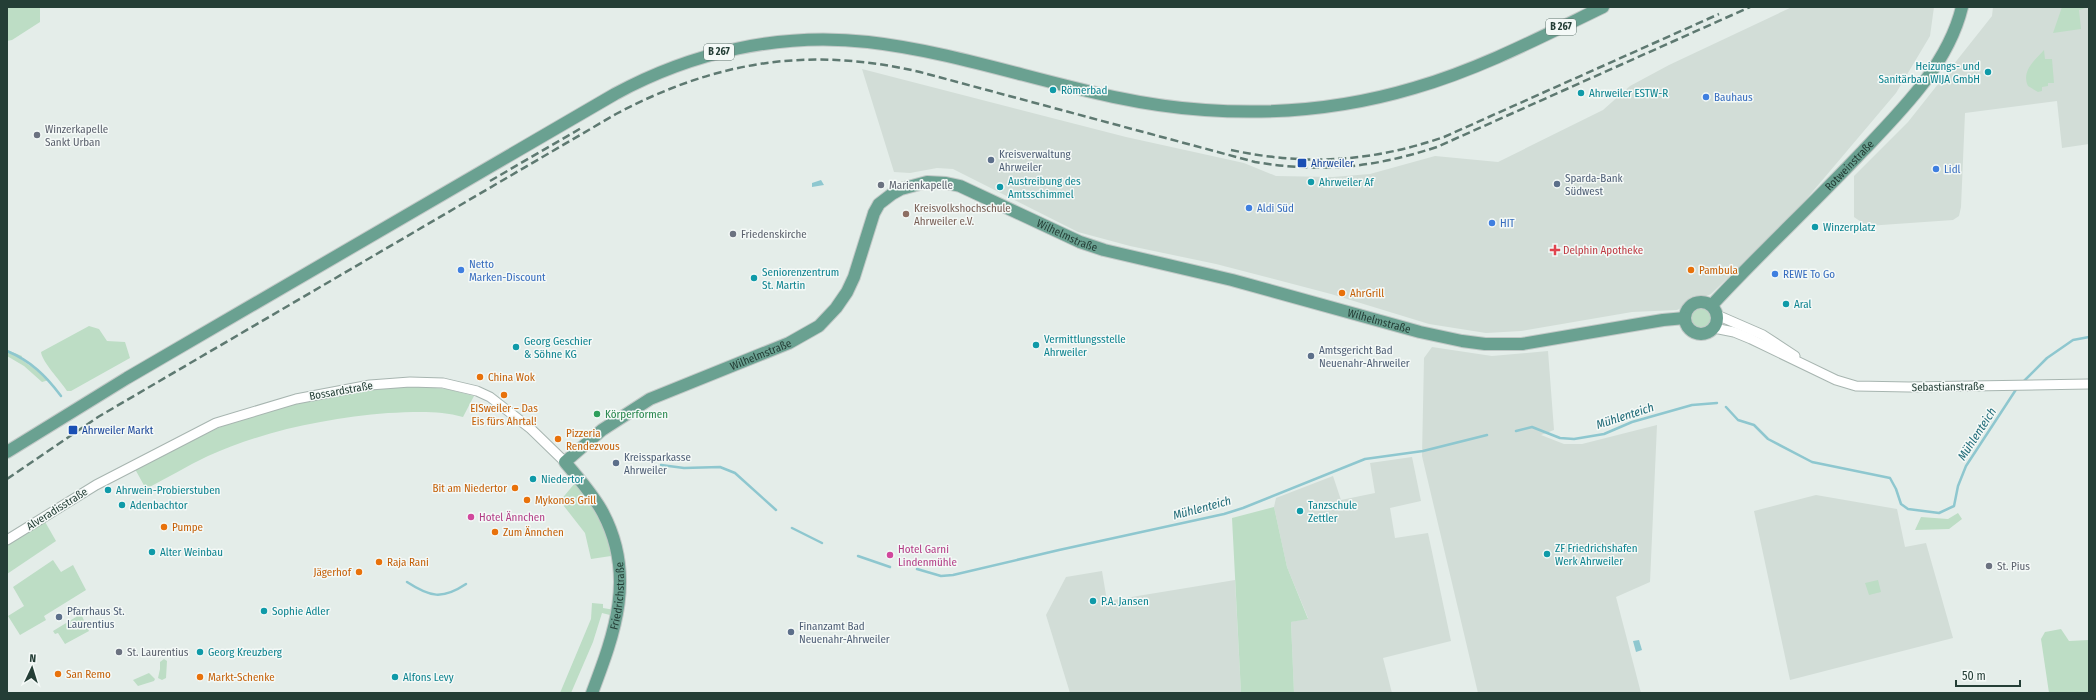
<svg xmlns="http://www.w3.org/2000/svg" width="2096" height="700" font-family="'Fira Sans Condensed',sans-serif">
<rect width="100%" height="100%" fill="#e4ede9"/>
<g fill="#d2ddd7">
<polygon points="1792,7 1934,7 1930,36 1896,93 1792,216 1711,294 1677,310 1632,312 1521,331 1486,333 1429,324 1331,294 1216,264 1130,246 1078,232 953,169 937,168 910,173 894,172 862,69 1126,137 1244,163 1276,176 1333,177 1370,174 1435,156 1498,162 1603,110 1630,86 1669,65"/>
<polygon points="1993,7 2089,7 2089,144 2062,148 2057,101 1965,113 1961,207 1959,216 1953,220 1867,226 1854,217 1854,176 1908,122 1992,16"/>
<polygon points="1432,347 1492,356 1548,351 1554,430 1541,435 1564,444 1582,444 1657,425 1650,582 1616,597 1641,693 1478,693 1422,456 1424,358"/>
<polygon points="1412,457 1421,501 1390,508 1395,538 1428,533 1451,641 1383,658 1392,693 1294,693 1291,622 1308,618 1287,567 1274,507 1276,498 1333,476 1341,500 1375,493 1370,463"/>
<polygon points="1816,495 1897,509 1905,547 1926,543 1953,638 1790,680 1754,511"/>
<polygon points="1102,571 1107,601 1235,580 1241,693 1070,693 1046,615 1066,577"/>
</g>
<g fill="#bdddc5">
<polygon points="7,7 40,7 40,22 12,40 7,41"/>
<polygon points="2062,7 2089,7 2079,10 2081,29 2053,33"/>
<path d="M2044,50L2045,59H2052L2054,83H2048V86L2042,87V91L2038,92L2028,86C2021,71 2035,60 2044,50Z"/>
<circle cx="1700" cy="317" r="13"/>
<path d="M89,326L99,329L107,341L125,342L130,358L71,391H67C60,380 42,362 41,352Z"/>
<path d="M7,350L22,356L21,359C30,367 42,371 49,380L42,382L24,366L7,356Z"/>
<path d="M411,386L447,389L474,396L463,417C439,410 413,412 388,413C327,418 263,431 208,456C187,466 167,478 146,489L135,469C162,455 189,441 216,429C277,402 346,391 411,386Z"/>
<path d="M575,483C596,502 607,529 611,556L591,559L585,533L560,501Z"/>
<polygon points="1274,507 1287,567 1308,619 1291,622 1294,693 1241,693 1232,518"/>
<polygon points="1958,513 1962,519 1949,529 1915,530 1921,517 1948,519"/>
<polygon points="44,520 56,541 7,574 7,543"/>
<polygon points="53,560 61,572 73,565 86,590 44,616 46,620 20,635 8,616 24,606 13,587"/>
<polygon points="1878,580 1881,592 1869,595 1865,583"/>
<polygon points="592,603 603,604 603,608 615,610 614,616 602,613 593,642 571,693 560,693 591,619"/>
<polygon points="81,614 89,631 65,644 58,633 55,634 53,631"/>
<polygon points="2061,629 2069,641 2089,640 2089,693 2049,693 2041,639 2045,632"/>
<polygon points="164,659 167,661 166,678 162,680 158,678 160,669 160,662"/>
<polygon points="149,673 155,679 154,681 138,686 133,680"/>
</g>
<g fill="#8ec7cf">
<polygon points="821,180 824,185 812,187 812,183"/>
<polygon points="1639,640 1642,650 1636,652 1633,641"/>
</g>
<g fill="none" stroke-linecap="round" stroke-linejoin="round">
<g stroke="#8ec7cf" stroke-width="2.5">
<path d="M7,351C31,361 46,376 61,396"/>
<polyline points="2022,383 2047,358 2073,340 2089,337"/>
<polyline points="1726,407 1738,420 1754,425 1768,439 1812,462 1890,478 1896,489 1901,504 1908,509 1939,513 1954,506 1958,486 1966,466 2017,388"/>
<polyline points="1516,431 1532,427 1560,438 1574,439 1604,434 1632,422 1692,405 1717,403"/>
<polyline points="661,465 684,468 720,467 735,473 776,510"/>
<polyline points="792,528 822,543"/>
<polyline points="858,556 890,567"/>
<polyline points="917,569 941,576 953,575 1059,550 1224,514 1243,508 1365,459 1423,451 1487,435"/>
<path d="M407,582C430,597 442,600 466,584"/>
</g>
<defs>
<g id="minor">
<polyline points="1717,315 1763,335 1795,356"/>
<polyline points="1714,328 1734,332 1751,339 1836,380 1856,386 1909,387 2089,384"/>
<polyline points="7,540 96,485 216,423 296,399 370,385 410,382 443,383 477,391 490,397 531,429 565,462"/>
</g>
<g id="major">
<circle cx="1701" cy="318" r="16"/>
<path id="s1" d="M1712,305C1760,253 1812,205 1861,153C1901,111 1948,65 1962,7"/>
<path d="M7,452L127,378L615,94C692,52 781,32 868,42C982,55 1090,103 1205,110C1275,115 1347,108 1414,88C1480,69 1541,37 1603,7"/>
<path id="s2" d="M592,693C615,632 636,576 603,513C593,494 578,478 565,462L602,430L650,399L789,343L819,326L836,308L847,292L854,277L874,213L879,204L892,194L901,189L927,182L946,183L960,186L1080,242L1104,250L1232,280L1420,332L1462,341L1485,344H1522L1663,320L1685,318"/>
</g>
</defs>
<use href="#minor" stroke="#a7b5b0" stroke-width="11"/>
<use href="#major" stroke="#c2c9c7" stroke-width="14"/>
<use href="#minor" stroke="#fff" stroke-width="9"/>
<use href="#major" stroke="#6aa191" stroke-width="12"/>
<g stroke="#5e7971" stroke-width="2.5" stroke-dasharray="8 4" stroke-linecap="butt">
<path d="M1231,150C1306,166 1371,162 1444,137L1719,14"/>
<polyline points="490,181 583,127"/>
<path d="M7,479L98,417L616,114C716,61 809,46 920,72L1255,162C1322,173 1372,168 1437,147L1750,7"/>
</g>
</g>
<g fill="#0f9aa8" stroke="#f4f9f7" stroke-width="1.5">
<circle cx="1988" cy="72" r="4"/>
<circle cx="1053" cy="90" r="4"/>
<circle cx="1581" cy="93" r="4"/>
<circle cx="1311" cy="182" r="4"/>
<circle cx="1000" cy="187" r="4"/>
<circle cx="1815" cy="227" r="4"/>
<circle cx="754" cy="278" r="4"/>
<circle cx="1786" cy="304" r="4"/>
<circle cx="1036" cy="345" r="4"/>
<circle cx="516" cy="347" r="4"/>
<circle cx="533" cy="479" r="4"/>
<circle cx="108" cy="490" r="4"/>
<circle cx="122" cy="505" r="4"/>
<circle cx="1300" cy="511" r="4"/>
<circle cx="152" cy="552" r="4"/>
<circle cx="1547" cy="554" r="4"/>
<circle cx="1093" cy="601" r="4"/>
<circle cx="264" cy="611" r="4"/>
<circle cx="200" cy="652" r="4"/>
<circle cx="395" cy="677" r="4"/>
</g>
<g fill="#3f7fe0" stroke="#f4f9f7" stroke-width="1.5">
<circle cx="1706" cy="97" r="4"/>
<circle cx="1936" cy="169" r="4"/>
<circle cx="1249" cy="208" r="4"/>
<circle cx="1492" cy="223" r="4"/>
<circle cx="461" cy="270" r="4"/>
<circle cx="1775" cy="274" r="4"/>
</g>
<g fill="#6b7280" stroke="#f4f9f7" stroke-width="1.5">
<circle cx="37" cy="135" r="4"/>
<circle cx="881" cy="185" r="4"/>
<circle cx="733" cy="234" r="4"/>
<circle cx="1989" cy="566" r="4"/>
<circle cx="119" cy="652" r="4"/>
</g>
<g fill="#5c6f8a" stroke="#f4f9f7" stroke-width="1.5">
<circle cx="991" cy="160" r="4"/>
<circle cx="1557" cy="184" r="4"/>
<circle cx="1311" cy="356" r="4"/>
<circle cx="616" cy="463" r="4"/>
<circle cx="59" cy="617" r="4"/>
<circle cx="791" cy="632" r="4"/>
</g>
<g fill="#1a4fb4" stroke="#f4f9f7" stroke-width="1.5">
<rect x="1297" y="158" width="10" height="10" rx="2"/>
<rect x="68" y="425" width="10" height="10" rx="2"/>
</g>
<circle fill="#8d6e63" stroke="#f4f9f7" stroke-width="1.5" cx="906" cy="214" r="4"/>
<path fill="#e0444e" stroke="#f4f9f7" stroke-width="1.5" d="M1553 244h4v4h4v4h-4v4h-4v-4h-4v-4h4z"/>
<g fill="#e8710a" stroke="#f4f9f7" stroke-width="1.5">
<circle cx="1691" cy="270" r="4"/>
<circle cx="1342" cy="293" r="4"/>
<circle cx="480" cy="377" r="4"/>
<circle cx="504" cy="395" r="4"/>
<circle cx="558" cy="439" r="4"/>
<circle cx="515" cy="488" r="4"/>
<circle cx="527" cy="500" r="4"/>
<circle cx="164" cy="527" r="4"/>
<circle cx="495" cy="532" r="4"/>
<circle cx="379" cy="562" r="4"/>
<circle cx="359" cy="572" r="4"/>
<circle cx="58" cy="674" r="4"/>
<circle cx="200" cy="677" r="4"/>
</g>
<circle fill="#2e9e5b" stroke="#f4f9f7" stroke-width="1.5" cx="597" cy="414" r="4"/>
<g fill="#d1479c" stroke="#f4f9f7" stroke-width="1.5">
<circle cx="471" cy="517" r="4"/>
<circle cx="890" cy="555" r="4"/>
</g>
<g text-anchor="middle" dominant-baseline="central" stroke-width="3" stroke-linejoin="round" paint-order="stroke">
<g fill="#f4f9f7" stroke="#627670" stroke-width="1">
<rect x="1546" y="19" width="30" height="16" rx="3"/>
<rect x="704" y="44" width="30" height="16" rx="3"/>
</g>
<g font-size="10" font-weight="bold" fill="#243e36">
<text x="1561" y="27">B 267</text>
<text x="719" y="52">B 267</text>
</g>
<g font-size="11" fill="#0d838f" stroke="#f4f9f7" text-anchor="start">
<text x="1980" y="66" text-anchor="end">Heizungs- und<tspan x="1980" dy="13">Sanitärbau WIJA GmbH</tspan></text>
<text x="1061" y="90">Römerbad</text>
<text x="1589" y="93">Ahrweiler ESTW-R</text>
<text x="1008" y="181">Austreibung des<tspan x="1008" dy="13">Amtsschimmel</tspan></text>
<text x="1319" y="182">Ahrweiler Af</text>
<text x="1823" y="227">Winzerplatz</text>
<text x="762" y="272">Seniorenzentrum<tspan x="762" dy="13">St. Martin</tspan></text>
<text x="1794" y="304">Aral</text>
<text x="1044" y="339">Vermittlungsstelle<tspan x="1044" dy="13">Ahrweiler</tspan></text>
<text x="524" y="341">Georg Geschier<tspan x="524" dy="13">&amp; Söhne KG</tspan></text>
<text x="541" y="479">Niedertor</text>
<text x="116" y="490">Ahrwein-Probierstuben</text>
<text x="130" y="505">Adenbachtor</text>
<text x="1308" y="505">Tanzschule<tspan x="1308" dy="13">Zettler</tspan></text>
<text x="1555" y="548">ZF Friedrichshafen<tspan x="1555" dy="13">Werk Ahrweiler</tspan></text>
<text x="160" y="552">Alter Weinbau</text>
<text x="1101" y="601">P.A. Jansen</text>
<text x="272" y="611">Sophie Adler</text>
<text x="208" y="652">Georg Kreuzberg</text>
<text x="403" y="677">Alfons Levy</text>
</g>
<g font-size="11" fill="#366cbe" stroke="#f4f9f7" text-anchor="start">
<text x="1714" y="97">Bauhaus</text>
<text x="1944" y="169">Lidl</text>
<text x="1257" y="208">Aldi Süd</text>
<text x="1500" y="223">HIT</text>
<text x="469" y="264">Netto<tspan x="469" dy="13">Marken-Discount</tspan></text>
<text x="1783" y="274">REWE To Go</text>
</g>
<g font-size="11" fill="#5b616d" stroke="#f4f9f7" text-anchor="start">
<text x="45" y="129">Winzerkapelle<tspan x="45" dy="13">Sankt Urban</tspan></text>
<text x="889" y="185">Marienkapelle</text>
<text x="741" y="234">Friedenskirche</text>
<text x="1997" y="566">St. Pius</text>
<text x="127" y="652">St. Laurentius</text>
</g>
<g font-size="11" fill="#4e5e75" stroke="#f4f9f7" text-anchor="start">
<text x="999" y="154">Kreisverwaltung<tspan x="999" dy="13">Ahrweiler</tspan></text>
<text x="1565" y="178">Sparda-Bank<tspan x="1565" dy="13">Südwest</tspan></text>
<text x="1319" y="350">Amtsgericht Bad<tspan x="1319" dy="13">Neuenahr-Ahrweiler</tspan></text>
<text x="624" y="457">Kreissparkasse<tspan x="624" dy="13">Ahrweiler</tspan></text>
<text x="67" y="611">Pfarrhaus St.<tspan x="67" dy="13">Laurentius</tspan></text>
<text x="799" y="626">Finanzamt Bad<tspan x="799" dy="13">Neuenahr-Ahrweiler</tspan></text>
</g>
<g font-size="11" fill="#164399" stroke="#f4f9f7" text-anchor="start">
<text x="1311" y="163">Ahrweiler</text>
<text x="82" y="430">Ahrweiler Markt</text>
</g>
<g font-size="11" fill="#243e36" stroke="#f4f9f7">
<text stroke="none"><textPath href="#s1" startOffset="196">Rotweinstraße</textPath></text>
<text stroke="none"><textPath href="#s2" startOffset="884">Wilhelmstraße</textPath></text>
<text stroke="none"><textPath href="#s2" startOffset="1208">Wilhelmstraße</textPath></text>
<text stroke="none"><textPath href="#s2" startOffset="476">Wilhelmstraße</textPath></text>
<text transform="translate(1948 387) rotate(-1)">Sebastianstraße</text>
<text transform="translate(341 391) rotate(-10)">Bossardstraße</text>
<text transform="translate(57 509) rotate(-32)">Alveradisstraße</text>
<text stroke="none"><textPath href="#s2" startOffset="101">Friedrichstraße</textPath></text>
</g>
<g font-size="11" fill="#785e54" stroke="#f4f9f7" text-anchor="start">
<text x="914" y="208">Kreisvolkshochschule<tspan x="914" dy="13">Ahrweiler e.V.</tspan></text>
</g>
<g font-size="11" fill="#be3a42" stroke="#f4f9f7" text-anchor="start">
<text x="1563" y="250">Delphin Apotheke</text>
</g>
<g font-size="11" fill="#c56008" stroke="#f4f9f7" text-anchor="start">
<text x="1699" y="270">Pambula</text>
<text x="1350" y="293">AhrGrill</text>
<text x="488" y="377">China Wok</text>
<text x="504" y="408" text-anchor="middle">EISweiler – Das<tspan x="504" dy="13">Eis fürs Ahrtal!</tspan></text>
<text x="566" y="433">Pizzeria<tspan x="566" dy="13">Rendezvous</tspan></text>
<text x="507" y="488" text-anchor="end">Bit am Niedertor</text>
<text x="535" y="500">Mykonos Grill</text>
<text x="172" y="527">Pumpe</text>
<text x="503" y="532">Zum Ännchen</text>
<text x="387" y="562">Raja Rani</text>
<text x="351" y="572" text-anchor="end">Jägerhof</text>
<text x="66" y="674">San Remo</text>
<text x="208" y="677">Markt-Schenke</text>
</g>
<g font-size="11" fill="#27864d" stroke="#f4f9f7" text-anchor="start">
<text x="605" y="414">Körperformen</text>
</g>
<g font-size="11" fill="#b23c85" stroke="#f4f9f7" text-anchor="start">
<text x="479" y="517">Hotel Ännchen</text>
<text x="898" y="549">Hotel Garni<tspan x="898" dy="13">Lindenmühle</tspan></text>
</g>
<g font-size="12" font-style="italic" fill="#206b78" stroke="#f4f9f7">
<text transform="translate(1625 416) rotate(-18)">Mühlenteich</text>
<text transform="translate(1977 434) rotate(-57)">Mühlenteich</text>
<text transform="translate(1202 508) rotate(-15)">Mühlenteich</text>
</g>
</g>
<rect width="2096" height="700" fill="none" stroke="#243e36" stroke-width="16"/>
<g transform="translate(32 668) rotate(4)" stroke="#f4f9f7" stroke-width="3" paint-order="stroke">
<path d="M0-3L7 15L0 10L-7 15Z" fill="#243e36"/>
<text y="-6" font-size="11" font-weight="bold" text-anchor="middle" fill="#243e36">N</text>
</g>
<path d="M1956 680v6h64v-6" fill="none" stroke="#243e36" stroke-width="2"/>
<text x="1962" y="680" font-size="12" fill="#243e36" stroke="#f4f9f7" stroke-width="3" paint-order="stroke">50 m</text>
</svg>
